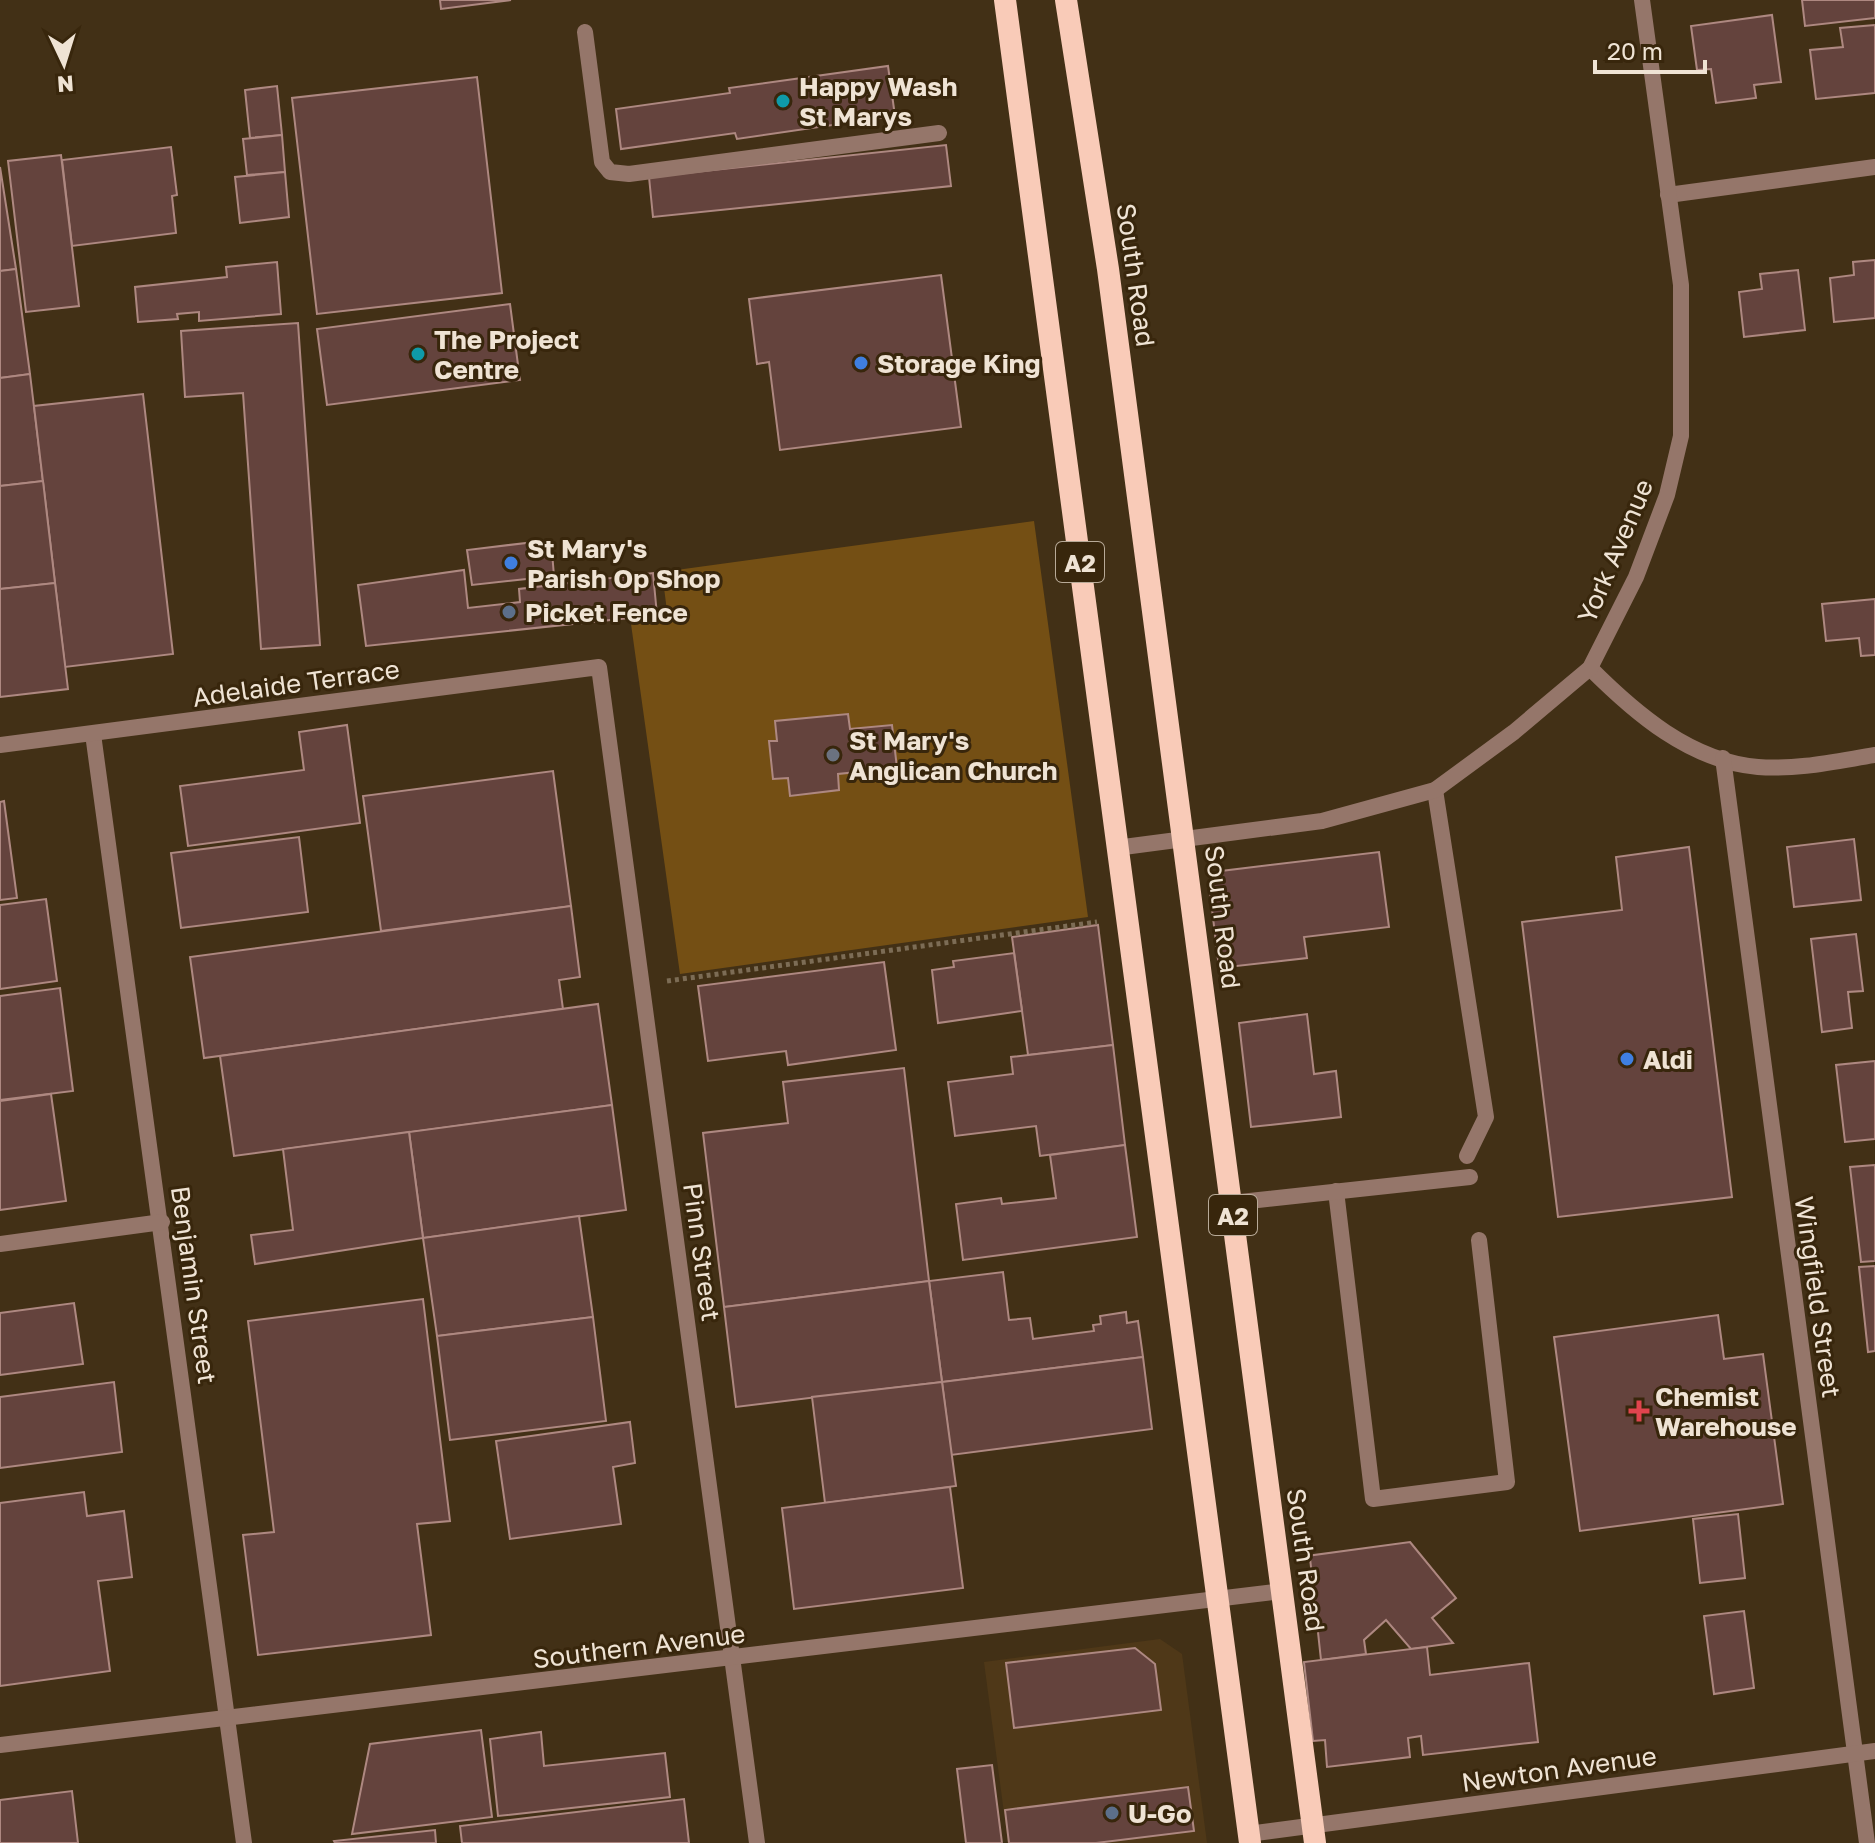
<svg xmlns="http://www.w3.org/2000/svg" width="1875" height="1843" font-family="'Golos Text',sans-serif">
<rect width="100%" height="100%" fill="#423016"/>
<polygon fill="#4f3818" points="1160,1639 1182,1654 1207,1843 1008,1843 984,1662"/>
<polygon fill="#744f14" points="1034,521 1088,917 680,974 631,624 668,619 662,572"/>
<g fill="#64433d" stroke="#ae8881" stroke-width="2">
<polygon points="440,0 511,0 441,9"/>
<polygon points="1802,0 1875,0 1875,18 1805,26"/>
<polygon points="1772,15 1781,82 1754,85 1756,98 1716,103 1711,69 1697,70 1691,26"/>
<polygon points="1875,25 1875,93 1816,99 1810,50 1843,47 1840,28"/>
<polygon points="888,66 895,116 737,139 735,133 621,149 616,109 730,93 729,88"/>
<polygon points="477,77 502,293 317,314 292,98"/>
<polygon points="277,86 282,135 250,138 245,90"/>
<polygon points="282,135 285,172 247,175 243,139"/>
<polygon points="946,145 951,186 653,217 649,177"/>
<polygon points="171,147 177,195 172,196 176,233 72,246 62,160"/>
<polygon points="61,155 79,306 26,312 8,161"/>
<polygon points="0,167 16,269 0,271"/>
<polygon points="285,172 289,217 240,223 235,177"/>
<polygon points="1875,260 1875,318 1834,322 1830,278 1854,275 1853,262"/>
<polygon points="277,262 281,314 199,321 199,312 177,314 178,319 138,322 135,287 227,277 226,267"/>
<polygon points="16,269 30,374 0,378 0,271"/>
<polygon points="1798,270 1805,330 1744,337 1739,292 1762,289 1760,274"/>
<polygon points="941,275 961,427 780,450 769,362 757,364 749,299"/>
<polygon points="510,304 520,380 327,405 317,329"/>
<polygon points="298,323 320,645 261,649 243,393 185,397 181,331"/>
<polygon points="30,374 43,481 0,486 0,378"/>
<polygon points="143,394 173,654 65,667 34,406"/>
<polygon points="43,481 55,583 0,589 0,486"/>
<polygon points="551,540 554,576 472,585 467,550"/>
<polygon points="464,570 468,608 520,602 519,589 653,573 657,615 366,646 358,585"/>
<polygon points="55,583 68,689 0,697 0,589"/>
<polygon points="1875,599 1875,655 1861,656 1859,638 1826,641 1822,604"/>
<polygon points="848,714 850,729 892,725 897,768 838,774 839,790 790,796 788,778 773,779 769,741 777,741 775,721"/>
<polygon points="347,725 360,823 188,846 180,786 304,770 299,732"/>
<polygon points="553,771 571,906 381,931 363,796"/>
<polygon points="4,801 17,898 0,900 0,802"/>
<polygon points="299,837 308,912 181,928 171,853"/>
<polygon points="1854,839 1861,900 1794,907 1787,847"/>
<polygon points="1689,847 1732,1197 1558,1217 1522,922 1622,910 1616,857"/>
<polygon points="1379,852 1389,927 1304,937 1307,958 1219,968 1209,884 1221,871"/>
<polygon points="46,899 57,981 0,989 0,905"/>
<polygon points="571,906 580,977 559,980 563,1009 204,1058 190,957"/>
<polygon points="1098,925 1113,1045 1028,1055 1012,937"/>
<polygon points="1856,934 1863,991 1848,992 1852,1028 1822,1032 1811,939"/>
<polygon points="1014,953 1022,1011 938,1023 932,970 954,967 953,961"/>
<polygon points="884,962 896,1050 788,1065 786,1051 708,1061 698,986"/>
<polygon points="60,988 73,1091 0,1100 0,996"/>
<polygon points="598,1004 612,1105 234,1156 220,1056"/>
<polygon points="1307,1014 1314,1074 1336,1071 1341,1117 1251,1127 1239,1023"/>
<polygon points="1113,1045 1125,1145 1040,1156 1036,1126 955,1136 948,1082 1013,1074 1011,1057"/>
<polygon points="1875,1061 1875,1139 1845,1142 1836,1065"/>
<polygon points="904,1068 929,1281 724,1307 703,1133 788,1123 783,1082"/>
<polygon points="51,1094 66,1201 0,1210 0,1101"/>
<polygon points="612,1105 626,1210 423,1238 409,1132"/>
<polygon points="409,1132 423,1238 255,1264 251,1235 293,1230 283,1149"/>
<polygon points="1125,1145 1137,1237 963,1260 956,1204 1001,1198 1002,1204 1056,1198 1050,1155"/>
<polygon points="1875,1165 1875,1261 1861,1262 1850,1167"/>
<polygon points="579,1216 593,1317 437,1336 423,1238"/>
<polygon points="1875,1266 1875,1351 1868,1352 1859,1267"/>
<polygon points="1003,1272 1009,1320 1030,1318 1033,1339 1094,1331 1093,1325 1101,1324 1100,1316 1126,1312 1127,1323 1138,1321 1143,1357 942,1382 929,1281"/>
<polygon points="929,1281 942,1382 736,1407 724,1307"/>
<polygon points="423,1299 450,1521 417,1524 431,1635 258,1655 243,1535 274,1532 248,1321"/>
<polygon points="74,1303 83,1364 0,1375 0,1313"/>
<polygon points="1718,1315 1724,1359 1763,1354 1783,1504 1580,1531 1554,1337"/>
<polygon points="593,1317 606,1421 450,1440 437,1336"/>
<polygon points="1143,1357 1152,1429 951,1455 942,1382"/>
<polygon points="114,1382 122,1452 0,1468 0,1397"/>
<polygon points="942,1382 956,1486 825,1503 812,1397"/>
<polygon points="630,1422 635,1463 613,1467 621,1524 510,1539 496,1441"/>
<polygon points="950,1487 963,1588 794,1609 782,1508"/>
<polygon points="84,1492 87,1516 124,1511 132,1577 98,1581 110,1671 0,1686 0,1503"/>
<polygon points="1738,1514 1745,1578 1700,1583 1693,1519"/>
<polygon points="1410,1542 1456,1598 1432,1618 1453,1643 1411,1649 1386,1620 1364,1640 1366,1654 1321,1660 1310,1558 1307,1556"/>
<polygon points="1744,1611 1754,1688 1714,1694 1704,1616"/>
<polygon points="1427,1647 1430,1675 1529,1663 1538,1742 1423,1755 1421,1736 1408,1738 1410,1757 1327,1767 1325,1740 1313,1741 1304,1662"/>
<polygon points="1135,1648 1155,1664 1161,1710 1014,1728 1006,1663"/>
<polygon points="481,1730 492,1817 352,1834 370,1744"/>
<polygon points="541,1732 544,1766 665,1753 670,1797 498,1816 490,1739"/>
<polygon points="992,1765 1002,1843 966,1843 957,1769"/>
<polygon points="1188,1787 1194,1831 1096,1843 1009,1843 1005,1810"/>
<polygon points="72,1791 78,1843 0,1843 0,1800"/>
<polygon points="684,1799 689,1843 462,1843 460,1826"/>
<polygon points="435,1830 436,1843 335,1843 334,1841"/>
</g>
<g fill="none" stroke-linecap="round" stroke-linejoin="round">
<polyline stroke="#7c6c55" stroke-width="5" stroke-dasharray="4 4" stroke-linecap="butt" points="667,981 1097,922"/>
<g stroke="#95766a" stroke-width="16">
<polyline points="585,32 602,162 610,172 629,174 939,133"/>
<polyline points="1435,790 1486,1117 1467,1156"/>
<polyline points="1336,1191 1373,1499 1507,1482 1479,1240"/>
<polyline points="1231,1203 1470,1177"/>
</g>
<g stroke="#95766a" stroke-width="16">
<polyline points="1668,195 1875,167"/>
<path d="M1590,668C1635,713 1690,761 1758,767C1797,770 1837,761 1875,755"/>
<polyline points="93,734 244,1843"/>
<polyline points="0,745 599,667 757,1843"/>
<polyline points="1723,758 1867,1843"/>
<polyline points="1116,848 1322,821 1435,790 1514,732 1590,668 1636,577 1667,495 1681,436 1681,285 1642,0"/>
<polyline points="0,1244 162,1222"/>
<polyline points="0,1745 1282,1591"/>
<polyline points="1248,1834 1875,1751"/>
</g>
<g stroke="#f9cbb8" stroke-width="22">
<polyline points="1005,0 1250,1843"/>
<polyline points="1066,0 1108,269 1315,1843"/>
</g>
</g>
<g fill="#0f9aa8" stroke="#38260c" stroke-width="3">
<circle cx="783" cy="101" r="8"/>
<circle cx="418" cy="354" r="8"/>
</g>
<g fill="#3f7fe0" stroke="#38260c" stroke-width="3">
<circle cx="861" cy="363" r="8"/>
<circle cx="511" cy="563" r="8"/>
<circle cx="1627" cy="1059" r="8"/>
</g>
<g fill="#5c6f8a" stroke="#38260c" stroke-width="3">
<circle cx="509" cy="612" r="8"/>
<circle cx="1112" cy="1813" r="8"/>
</g>
<circle fill="#6b7280" stroke="#38260c" stroke-width="3" cx="833" cy="755" r="8"/>
<path fill="#e0444e" stroke="#38260c" stroke-width="3" d="M1635 1399h8v8h8v8h-8v8h-8v-8h-8v-8h8z"/>
<g text-anchor="middle" dominant-baseline="central" stroke-width="6" stroke-linejoin="round" paint-order="stroke">
<g fill="#38260c" stroke="#b8aa98" stroke-width="2">
<rect x="1056" y="542" width="48" height="40" rx="6"/>
<rect x="1209" y="1195" width="48" height="40" rx="6"/>
</g>
<g font-size="24" font-weight="bold" fill="#efe3d4">
<text x="1080" y="562">A2</text>
<text x="1233" y="1215">A2</text>
</g>
<g font-size="26" font-weight="bold" fill="#efe3d4" stroke="#38260c" text-anchor="start">
<text x="799" y="86">Happy Wash<tspan x="799" dy="30">St Marys</tspan></text>
<text x="434" y="339">The Project<tspan x="434" dy="30">Centre</tspan></text>
<text x="877" y="363">Storage King</text>
<text x="527" y="548">St Mary's<tspan x="527" dy="30">Parish Op Shop</tspan></text>
<text x="525" y="612">Picket Fence</text>
<text x="849" y="740">St Mary's<tspan x="849" dy="30">Anglican Church</tspan></text>
<text x="1643" y="1059">Aldi</text>
<text x="1655" y="1396">Chemist<tspan x="1655" dy="30">Warehouse</tspan></text>
<text x="1128" y="1813">U-Go</text>
</g>
<g font-size="26" fill="#efe3d4" stroke="#38260c">
<text transform="translate(1136 275) rotate(82)">South Road</text>
<text transform="translate(1615 551) rotate(-67)">York Avenue</text>
<text transform="translate(296 683) rotate(-8)">Adelaide Terrace</text>
<text transform="translate(1223 917) rotate(83)">South Road</text>
<text transform="translate(702 1252) rotate(82)">Pinn Street</text>
<text transform="translate(194 1285) rotate(82)">Benjamin Street</text>
<text transform="translate(1818 1297) rotate(82)">Wingfield Street</text>
<text transform="translate(1306 1560) rotate(82)">South Road</text>
<text transform="translate(639 1646) rotate(-7)">Southern Avenue</text>
<text transform="translate(1559 1769) rotate(-8)">Newton Avenue</text>
</g>
</g>
<g transform="translate(64 64) rotate(176)" stroke="#38260c" stroke-width="6" paint-order="stroke">
<path d="M0-6L14 30L0 20L-14 30Z" fill="#efe3d4"/>
<text y="-12" font-size="22" font-weight="bold" text-anchor="middle" fill="#efe3d4">N</text>
</g>
<path d="M1595 60v12h110v-12" fill="none" stroke="#efe3d4" stroke-width="4"/>
<text x="1607" y="60" font-size="24" fill="#efe3d4" stroke="#38260c" stroke-width="6" paint-order="stroke">20 m</text>
</svg>
